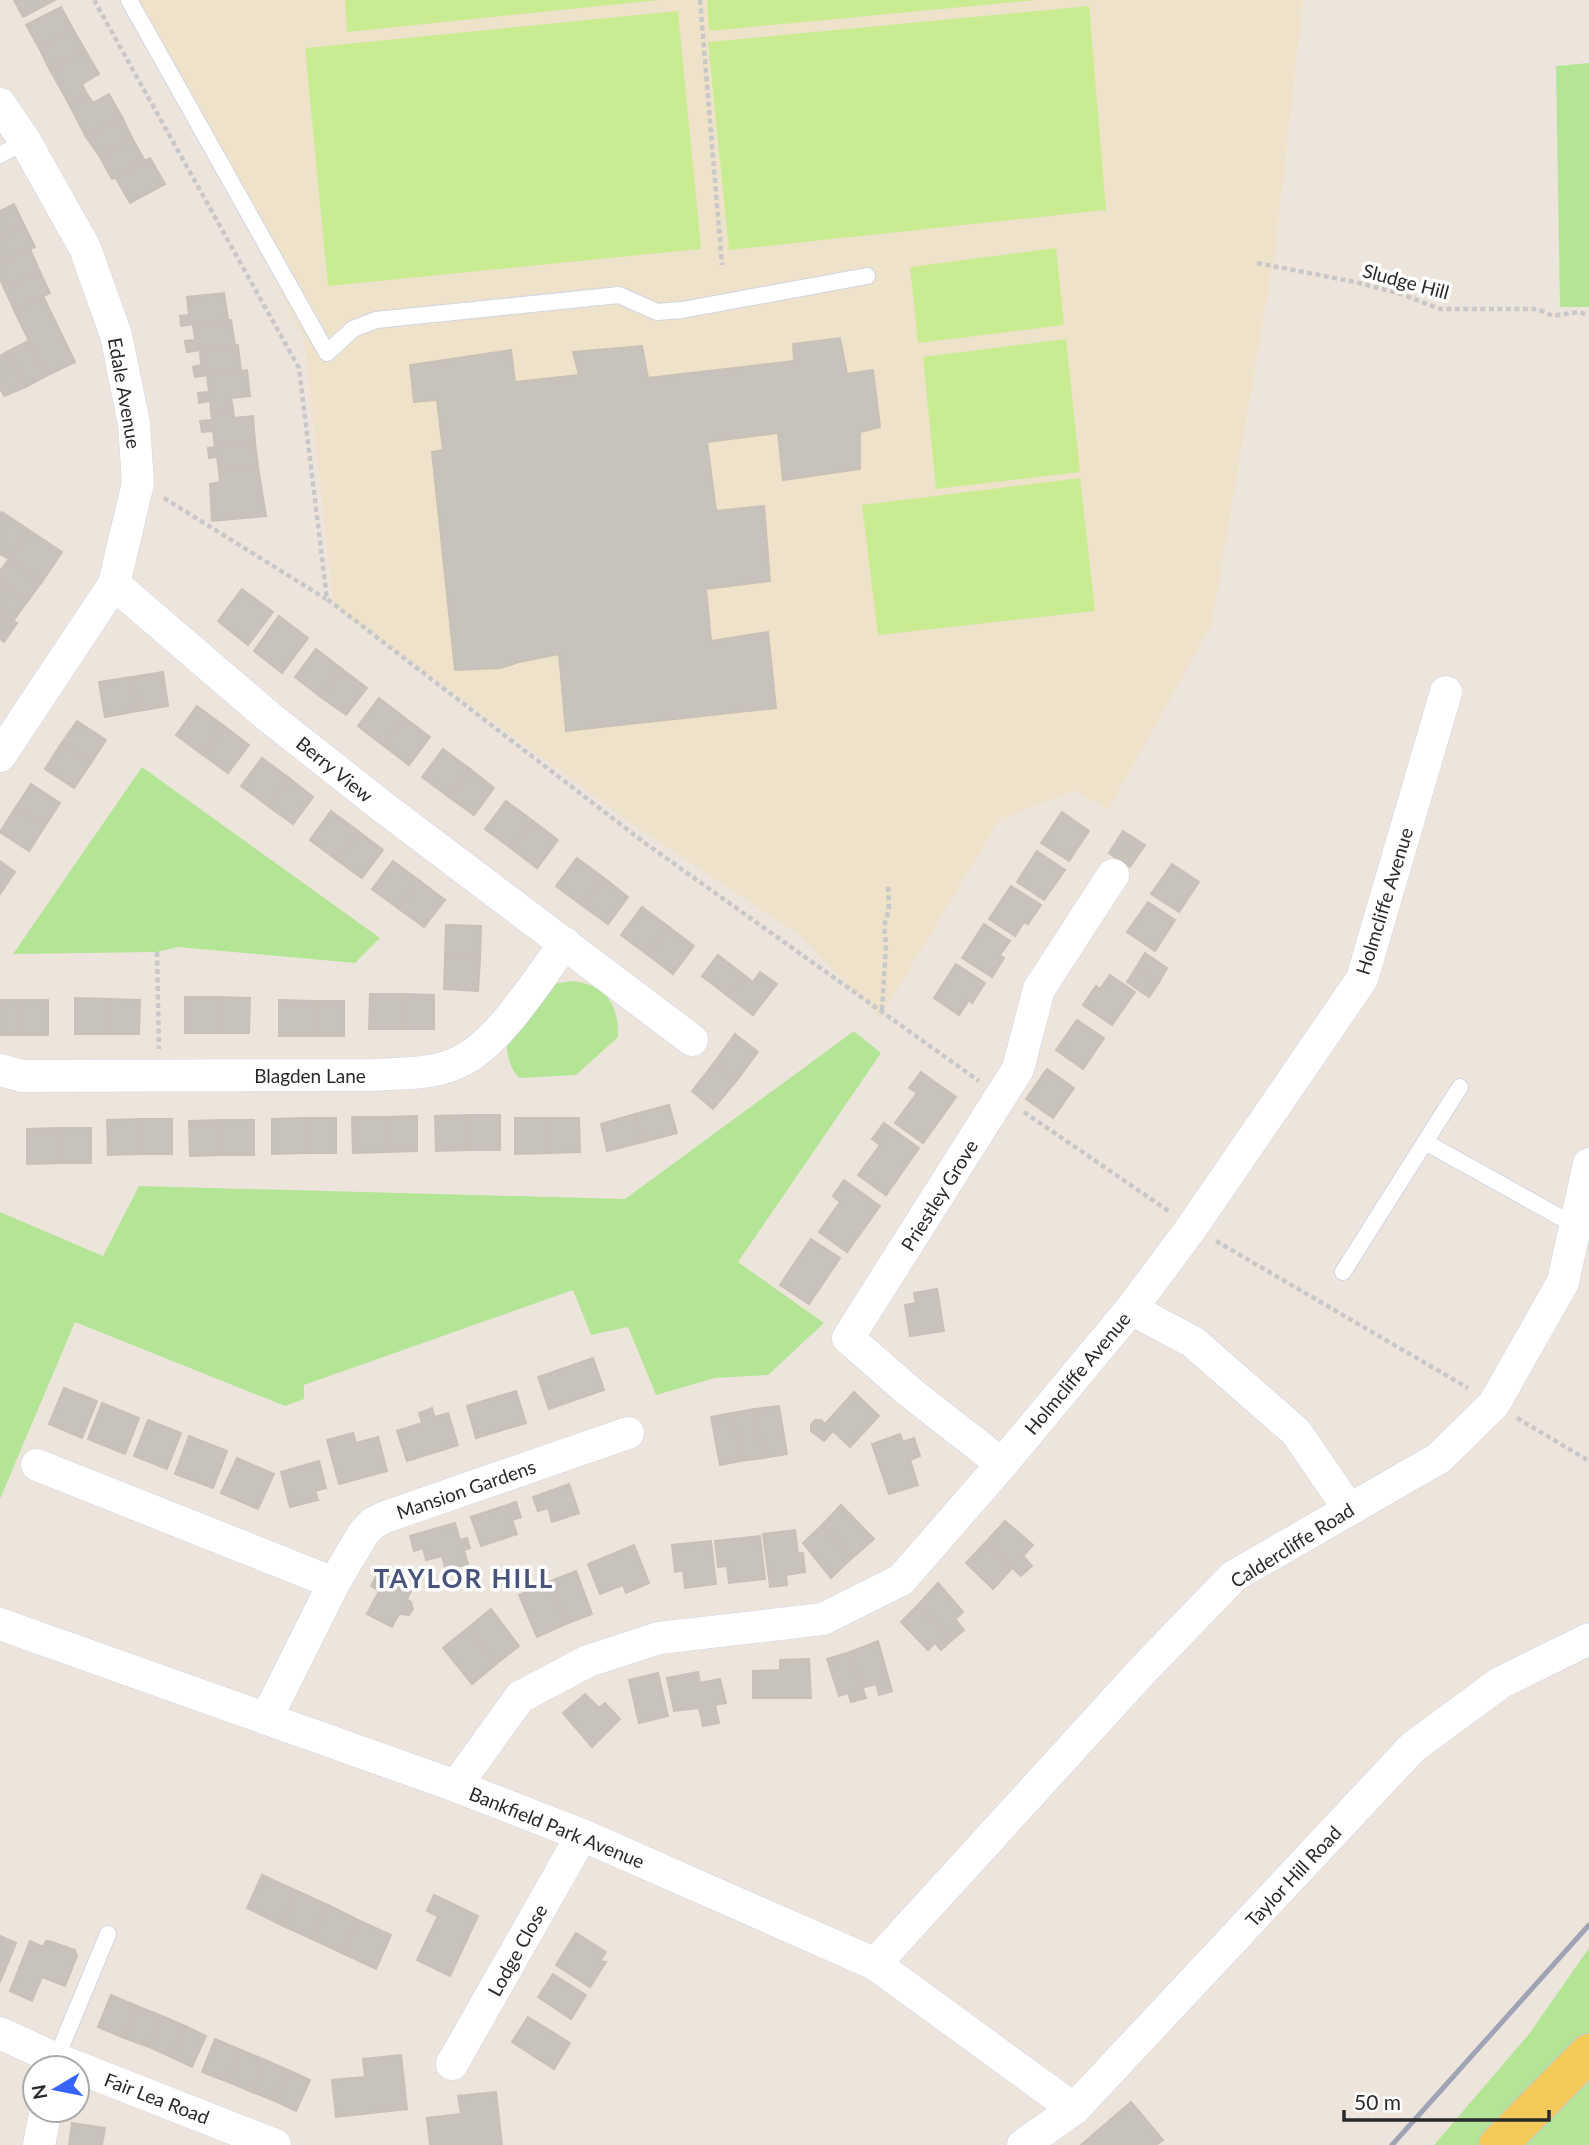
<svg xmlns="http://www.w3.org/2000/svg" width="1589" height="2145" font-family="Lato,sans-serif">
<rect width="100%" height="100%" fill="#ede5dc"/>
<polygon fill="#efe2cb" points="136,0 1303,0 1275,251 1211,626 1108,810 1074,791 1000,819 880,1018 802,937 647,834 334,606 304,339"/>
<g fill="#b4e597">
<polygon points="1589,63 1589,307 1560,307 1556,66"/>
<polygon points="142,767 380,938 355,963 178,947 157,952 13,954"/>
<path d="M571,981C605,984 619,1003 618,1037L576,1075L520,1078C510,1070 506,1054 507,1041L527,1023L555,984Z"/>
<polygon points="854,1031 881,1053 738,1262 824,1323 768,1375 715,1378 656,1395 628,1327 591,1335 573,1290 304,1385 304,1399 285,1406 75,1322 0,1499 0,1212 103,1256 139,1186 625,1199"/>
<polygon points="1589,1948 1589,2145 1434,2145 1529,2034"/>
</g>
<g fill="#c9ec92">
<polygon points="345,0 660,0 347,32"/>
<polygon points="707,0 1037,0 709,31"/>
<polygon points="1089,6 1106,210 729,250 708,42"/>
<polygon points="678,11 701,249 328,286 305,48"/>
<polygon points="1056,248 1064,325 918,343 910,267"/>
<polygon points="1066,339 1080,472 936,489 923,357"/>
<polygon points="1080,478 1095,611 878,635 862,505"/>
</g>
<g fill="#c8c2bc" stroke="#c8c1b6" stroke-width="2">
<polygon points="14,0 55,0 23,17"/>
<polygon points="61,7 73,29 39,48 26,25"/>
<polygon points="73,29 85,50 50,70 39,48"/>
<polygon points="85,50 99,74 82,84 87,94 69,104 50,70"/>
<polygon points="87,94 93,103 109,94 122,117 86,137 69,104"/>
<polygon points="122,117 132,138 100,157 86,137"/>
<polygon points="132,138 145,161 112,179 100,157"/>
<polygon points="150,158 165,184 130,203 115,177"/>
<polygon points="14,204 24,225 0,236 0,211"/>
<polygon points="24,225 35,247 0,263 0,236"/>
<polygon points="30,249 40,272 4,288 0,279 0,263"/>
<polygon points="40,272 50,293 14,310 4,288"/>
<polygon points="224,293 228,320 181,326 180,316 189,315 187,297"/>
<polygon points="43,296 75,362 46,376 14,310"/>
<polygon points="231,320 235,345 187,352 185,341 195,340 193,325"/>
<polygon points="840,338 847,374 873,370 880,427 860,432 860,469 783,480 778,433 707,442 716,511 764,506 770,581 706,589 711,641 768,632 776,708 566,731 559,654 519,662 501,668 455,670 432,452 443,450 437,400 414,402 410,365 511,350 515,382 579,375 573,352 642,346 648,378 794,361 793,344"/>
<polygon points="28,341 46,376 26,387 7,352"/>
<polygon points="238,345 241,371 195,377 193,367 201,365 200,350"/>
<polygon points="7,352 26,387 4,396 0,388 0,356"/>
<polygon points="247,370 250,396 231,398 233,408 211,411 210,401 199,403 198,393 209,392 207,375"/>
<polygon points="233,408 234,418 253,416 255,443 215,447 213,431 202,432 200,421 212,420 211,411"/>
<polygon points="255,443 258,467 219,471 217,457 209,458 208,448"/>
<polygon points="258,467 266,516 212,521 210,484 220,482 219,471"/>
<polygon points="2,512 29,530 9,559 0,554 0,515"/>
<polygon points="29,530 62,552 41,583 9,559"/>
<polygon points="9,559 41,583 27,602 0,583 0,571"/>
<polygon points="0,583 27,602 13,621 0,611"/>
<polygon points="242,589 273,612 248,645 218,621"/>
<polygon points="0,611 17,623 4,642 0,639"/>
<polygon points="279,616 308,638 282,673 254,651"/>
<polygon points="316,649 342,669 321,697 295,677"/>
<polygon points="342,669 367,688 346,715 321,697"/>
<polygon points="163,672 168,706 138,711 132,677"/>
<polygon points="132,677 138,711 105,717 99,682"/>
<polygon points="379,698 405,718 384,746 358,726"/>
<polygon points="197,706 224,726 203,755 176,735"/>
<polygon points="405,718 430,737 409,765 384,746"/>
<polygon points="77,721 106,740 91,763 61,744"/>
<polygon points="224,726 249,745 228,773 203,755"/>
<polygon points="61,744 91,763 74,788 45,769"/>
<polygon points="443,749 470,769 449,797 422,777"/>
<polygon points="262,758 289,778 268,806 241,786"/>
<polygon points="470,769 494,788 474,815 449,797"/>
<polygon points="289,778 313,797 293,824 268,806"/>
<polygon points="31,784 60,803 45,826 16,807"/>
<polygon points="506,801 533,821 512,849 485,829"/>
<polygon points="16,807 45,826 29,851 0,832"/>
<polygon points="331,811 358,831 337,860 310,840"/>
<polygon points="1062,812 1089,831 1069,861 1041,843"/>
<polygon points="533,821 558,840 537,868 512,849"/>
<polygon points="358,831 383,850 362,878 337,860"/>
<polygon points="1123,831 1134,838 1119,860 1109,853"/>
<polygon points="1134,838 1145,845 1130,867 1119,860"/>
<polygon points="1037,851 1065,870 1044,900 1017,882"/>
<polygon points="577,858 604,878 583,906 556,886"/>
<polygon points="0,861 15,872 0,894"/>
<polygon points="393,861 420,881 399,909 372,889"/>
<polygon points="1172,864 1199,882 1179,912 1151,894"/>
<polygon points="604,878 628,897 608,924 583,906"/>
<polygon points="420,881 445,900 424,927 399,909"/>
<polygon points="1011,886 1041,905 1028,924 1024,922 1015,936 989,919"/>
<polygon points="1148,902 1175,920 1155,951 1127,932"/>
<polygon points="642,907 669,927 648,955 621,935"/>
<polygon points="984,924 1010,941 1000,955 1004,958 992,977 962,958"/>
<polygon points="446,925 481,926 480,959 445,958"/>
<polygon points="669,927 694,946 673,974 648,955"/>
<polygon points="1145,953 1167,968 1159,982 1136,968"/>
<polygon points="718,955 744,975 728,996 702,976"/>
<polygon points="445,958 480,959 478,991 444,989"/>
<polygon points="956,964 985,983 972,1003 969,1000 959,1015 934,998"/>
<polygon points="1136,968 1159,982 1149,997 1127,982"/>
<polygon points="760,972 777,984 753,1015 728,996 744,975 753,982"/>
<polygon points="1110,975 1135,992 1112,1025 1083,1005 1096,986 1100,989"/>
<polygon points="370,994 403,994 403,1029 369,1029"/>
<polygon points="403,994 434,995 434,1029 403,1029"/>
<rect x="185" y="997" width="34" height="36"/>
<polygon points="219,997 250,998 249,1033 219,1033"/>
<polygon points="75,998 109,999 108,1034 75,1034"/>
<polygon points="109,999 140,1000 139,1034 108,1034"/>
<rect x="0" y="1000" width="21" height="35"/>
<rect x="21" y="1000" width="27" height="35"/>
<polygon points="279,1000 313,1001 313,1036 279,1036"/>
<rect x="313" y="1001" width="31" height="35"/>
<polygon points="1077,1020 1104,1038 1083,1069 1056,1050"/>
<polygon points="735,1034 758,1052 737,1080 714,1063"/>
<polygon points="714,1063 737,1080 713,1109 692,1091"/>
<polygon points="1047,1069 1074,1088 1053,1118 1026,1099"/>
<polygon points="921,1072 956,1097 923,1143 895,1123 917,1093 909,1088"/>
<polygon points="669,1105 677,1133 643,1142 635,1114"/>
<polygon points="635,1114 643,1142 607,1151 601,1124"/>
<polygon points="469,1115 469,1150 436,1151 435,1116"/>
<rect x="469" y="1115" width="31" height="35"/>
<polygon points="417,1116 417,1151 386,1152 386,1117"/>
<polygon points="352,1117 386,1117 386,1152 353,1153"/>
<polygon points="305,1118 305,1153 272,1154 272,1119"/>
<rect x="305" y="1118" width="31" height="35"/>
<polygon points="515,1118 548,1118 549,1153 515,1154"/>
<polygon points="548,1118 579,1118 580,1152 549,1153"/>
<polygon points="141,1119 141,1154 108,1155 107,1120"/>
<rect x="141" y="1119" width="31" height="35"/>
<polygon points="222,1120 223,1155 190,1156 189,1121"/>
<polygon points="222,1120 254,1120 254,1155 223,1155"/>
<polygon points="884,1123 919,1148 886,1195 858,1175 880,1145 872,1139"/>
<polygon points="60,1128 61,1163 27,1164 27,1129"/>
<polygon points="60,1128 91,1128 91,1163 61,1163"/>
<polygon points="844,1180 880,1206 847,1252 819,1232 840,1202 833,1196"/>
<polygon points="811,1239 840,1258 809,1304 780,1285"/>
<polygon points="937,1289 944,1331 910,1336 905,1305 916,1303 914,1293"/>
<polygon points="593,1358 604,1390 549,1409 538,1377"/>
<polygon points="64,1388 97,1401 82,1438 49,1424"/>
<polygon points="516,1391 526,1423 476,1438 467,1406"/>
<polygon points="854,1392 879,1416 850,1447 833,1431 824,1441 811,1431 811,1425 815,1420 821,1420 825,1424"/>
<polygon points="102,1403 139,1418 125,1454 88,1439"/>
<polygon points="779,1406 787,1454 763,1458 755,1409"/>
<polygon points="432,1408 435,1417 448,1413 458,1445 407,1461 397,1431 422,1423 419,1413"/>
<polygon points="755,1409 763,1458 741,1461 732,1413"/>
<polygon points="732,1413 741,1461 720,1465 711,1417"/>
<polygon points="148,1420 181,1433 167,1469 134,1456"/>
<polygon points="353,1433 356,1443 378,1437 387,1471 339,1484 327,1440"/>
<polygon points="900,1434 903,1442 914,1438 920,1456 910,1460 918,1485 889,1494 872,1444"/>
<polygon points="189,1436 227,1451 213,1488 175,1474"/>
<polygon points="237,1458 274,1474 258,1509 221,1493"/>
<polygon points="319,1461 326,1488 315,1491 318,1500 290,1507 281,1472"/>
<polygon points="569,1484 579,1513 552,1522 548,1508 538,1511 533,1497"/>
<polygon points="516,1502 521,1517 512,1520 517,1534 481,1546 471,1517"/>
<polygon points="841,1505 874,1539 852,1558 822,1525"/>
<polygon points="1005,1521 1033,1545 1023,1556 1032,1566 1021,1576 985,1543"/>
<polygon points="455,1523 460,1540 467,1538 470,1548 464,1550 468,1564 446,1570 442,1556 426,1560 423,1548 414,1551 410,1536"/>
<polygon points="822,1525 852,1558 831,1578 803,1543"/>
<polygon points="795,1530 798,1554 803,1553 805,1572 786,1575 787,1585 770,1587 763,1534"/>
<polygon points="760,1536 765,1579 729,1583 727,1566 718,1567 715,1541"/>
<polygon points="711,1541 716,1584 685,1588 683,1570 675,1572 672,1545"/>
<polygon points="985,1543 1013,1567 993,1589 966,1563"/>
<polygon points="634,1545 649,1583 626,1593 623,1585 600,1594 588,1564"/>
<polygon points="380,1569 413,1587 407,1599 411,1602 413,1609 409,1615 399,1614 392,1627 367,1614 379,1591 371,1586"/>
<polygon points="576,1571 592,1614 566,1624 548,1582"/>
<polygon points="548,1582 566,1624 537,1637 519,1595"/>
<polygon points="938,1583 963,1612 955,1619 964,1630 952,1640 918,1605"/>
<polygon points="918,1605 952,1640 941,1650 935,1643 928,1650 901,1622"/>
<polygon points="491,1609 519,1646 496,1664 468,1628"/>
<polygon points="468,1628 496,1664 472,1684 443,1648"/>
<polygon points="878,1641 892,1691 879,1695 876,1684 862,1688 850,1652"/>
<polygon points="850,1652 866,1698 851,1702 848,1693 839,1696 827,1659"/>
<polygon points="809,1659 811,1698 753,1698 753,1671 780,1670 780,1660"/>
<polygon points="698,1672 700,1683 720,1679 726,1703 715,1705 719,1723 703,1726 699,1708 674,1711 667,1678"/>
<polygon points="658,1673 668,1716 639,1723 629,1680"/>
<polygon points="585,1694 599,1708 605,1703 620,1719 592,1747 563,1713"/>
<polygon points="262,1875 297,1891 281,1925 247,1908"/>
<polygon points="297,1891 328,1905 312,1939 281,1925"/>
<polygon points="434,1895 478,1916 450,1976 417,1960 438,1916 427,1911"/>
<polygon points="328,1905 358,1920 342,1953 312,1939"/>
<polygon points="358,1920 391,1935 376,1969 342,1953"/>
<polygon points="576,1933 606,1952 600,1961 606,1962 590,1987 556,1965"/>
<polygon points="0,1936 16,1943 0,1982"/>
<polygon points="30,1941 43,1947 46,1941 49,1941 75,1950 77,1956 65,1986 42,1977 32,2001 10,1991"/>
<polygon points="553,1974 586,1995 571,2019 538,1997"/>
<polygon points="111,1995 137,2006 124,2038 98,2027"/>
<polygon points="137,2006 162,2016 149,2047 124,2038"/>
<polygon points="162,2016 185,2026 171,2057 149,2047"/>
<polygon points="528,2017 570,2043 554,2069 512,2042"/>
<polygon points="185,2026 206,2036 192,2067 171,2057"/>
<polygon points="215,2039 241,2050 228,2082 202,2072"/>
<polygon points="241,2050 265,2060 252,2092 228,2082"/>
<polygon points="401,2055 407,2109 336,2117 332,2080 365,2077 363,2059"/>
<polygon points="265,2060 288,2070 275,2101 252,2092"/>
<polygon points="288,2070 310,2080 296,2111 275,2101"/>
<polygon points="496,2092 502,2145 430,2145 427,2118 461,2114 458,2096"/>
<polygon points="1131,2102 1163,2140 1156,2145 1081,2145"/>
<polygon points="72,2123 105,2128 102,2145 69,2145"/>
</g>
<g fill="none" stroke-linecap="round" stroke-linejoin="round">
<defs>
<g id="lane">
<polyline points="129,0 327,353 353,329 376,320 619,295 657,312 682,310 867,276"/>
<polyline points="0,155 25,141"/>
<polyline points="1425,1142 1460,1087"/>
<polyline points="1343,1272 1425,1142 1576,1226"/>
<polyline points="56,2059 108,1934"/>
</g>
<g id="street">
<polyline points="0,104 25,141 85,248 116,335 134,424 138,483 114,584 0,756"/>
<polyline points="114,584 269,717 383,807 692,1040"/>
<path d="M0,1070L22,1076L373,1075C402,1073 436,1075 463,1060C501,1040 539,978 565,943"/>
<polyline points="1131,1309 1193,1342 1296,1432 1349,1509"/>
<polyline points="1002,1464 911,1393 848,1338 1018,1069 1039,989 1113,875"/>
<polyline points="37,1465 334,1583"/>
<polyline points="0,1624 456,1786 582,1835 875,1964 1074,2109"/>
<polyline points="266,1719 334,1583 363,1534 373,1523 385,1517 628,1433"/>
<polyline points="456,1786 520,1697 588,1661 659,1638 823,1619 901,1580 1002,1464 1131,1309 1192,1227 1362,979 1446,692"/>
<polyline points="875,1964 1144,1669 1234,1576 1439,1458 1494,1404 1563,1282 1589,1164"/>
<polyline points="0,2033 56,2059 275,2145"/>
<polyline points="452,2064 582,1835"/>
<polyline points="39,2145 46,2110"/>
<polyline points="1023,2145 1074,2109 1413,1747 1500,1683 1589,1639"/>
</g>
<polyline id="primary" points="1498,2145 1589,2053"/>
</defs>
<use href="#lane" stroke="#d1d5e4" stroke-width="18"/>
<use href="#street" stroke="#d1d5e4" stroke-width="33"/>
<use href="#primary" stroke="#c8c8c8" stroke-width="40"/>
<g stroke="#c8c8c8" stroke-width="4.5" stroke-dasharray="5 3.5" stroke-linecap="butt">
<polyline points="94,0 299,368 327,599 645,843 979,1081"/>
<polyline points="700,0 722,265"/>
<polyline points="1257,263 1355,282 1401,294 1440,309 1537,309 1553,316 1578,312 1589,315"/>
<polyline points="164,498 326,599"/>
<polyline points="157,952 159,1049"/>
<polyline points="882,1010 886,945 884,926 889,909 888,884"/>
<polyline points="1024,1112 1170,1212"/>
<polyline points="1216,1241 1468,1388"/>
<polyline points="1517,1418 1589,1461"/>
</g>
<use href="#lane" stroke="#fff" stroke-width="16"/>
<use href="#street" stroke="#fff" stroke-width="32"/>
<use href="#primary" stroke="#f4cb5a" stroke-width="38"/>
<polyline stroke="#9ea3b5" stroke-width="5" points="1392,2145 1589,1925"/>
</g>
<g text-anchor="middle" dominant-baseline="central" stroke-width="7" stroke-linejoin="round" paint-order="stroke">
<g font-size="19" fill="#2a2a2a" stroke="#fff">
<text transform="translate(1406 281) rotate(15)">Sludge Hill</text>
<text transform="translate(125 393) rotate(80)">Edale Avenue</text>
<text transform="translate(335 769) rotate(39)">Berry View</text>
<text transform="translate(1384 901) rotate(-73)">Holmcliffe Avenue</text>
<text x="310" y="1075">Blagden Lane</text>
<text transform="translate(939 1195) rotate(-58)">Priestley Grove</text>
<text transform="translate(1077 1373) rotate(-50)">Holmcliffe Avenue</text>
<text transform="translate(466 1489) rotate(-19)">Mansion Gardens</text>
<text transform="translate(1292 1545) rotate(-32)">Caldercliffe Road</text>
<text transform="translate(557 1827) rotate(22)">Bankfield Park Avenue</text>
<text transform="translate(1293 1876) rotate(-47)">Taylor Hill Road</text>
<text transform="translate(517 1950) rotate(-61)">Lodge Close</text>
<text transform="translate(157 2098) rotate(21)">Fair Lea Road</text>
</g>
<g font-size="26" font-weight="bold" letter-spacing="2" fill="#49547c" stroke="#fff">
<text x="464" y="1578">TAYLOR HILL</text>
</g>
</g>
<g transform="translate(56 2089) rotate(260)"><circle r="33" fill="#ffffff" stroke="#aaaaaa" stroke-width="2"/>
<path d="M0-5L12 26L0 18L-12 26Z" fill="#3763fe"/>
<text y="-10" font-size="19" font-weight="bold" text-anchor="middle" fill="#2a2a2a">N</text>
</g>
<path d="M1344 2110v10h205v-10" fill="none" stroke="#2a2a2a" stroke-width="3.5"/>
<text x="1354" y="2110" font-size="21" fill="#2a2a2a" stroke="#ffffff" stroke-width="5" paint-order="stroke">50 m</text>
</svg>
